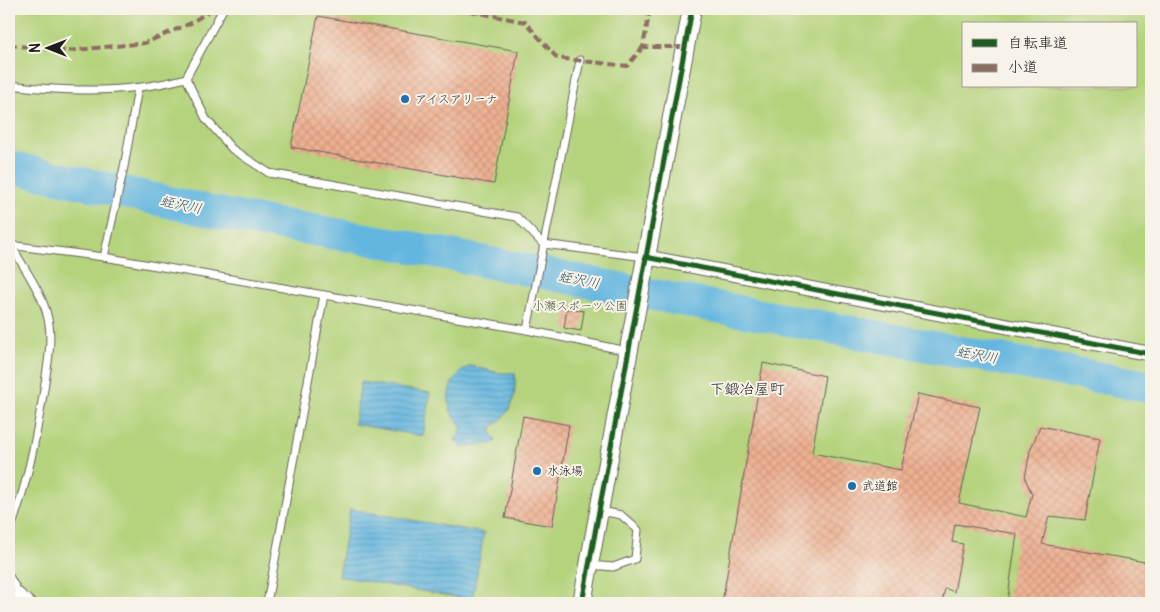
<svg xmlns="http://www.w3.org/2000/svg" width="1160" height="612" font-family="Pangolin,'Klee One',sans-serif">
<defs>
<pattern id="water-rules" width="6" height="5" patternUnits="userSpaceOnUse" patternTransform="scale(1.25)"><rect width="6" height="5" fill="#63b6df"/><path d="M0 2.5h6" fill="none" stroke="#5193b4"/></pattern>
<pattern id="building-cross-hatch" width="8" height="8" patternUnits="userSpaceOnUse" patternTransform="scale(1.25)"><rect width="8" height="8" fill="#eeb092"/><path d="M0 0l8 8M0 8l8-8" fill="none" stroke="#cc977d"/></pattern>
</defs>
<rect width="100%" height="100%" fill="#f7f3e8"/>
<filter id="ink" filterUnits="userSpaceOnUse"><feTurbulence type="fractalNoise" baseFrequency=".02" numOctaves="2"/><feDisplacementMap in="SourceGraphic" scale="10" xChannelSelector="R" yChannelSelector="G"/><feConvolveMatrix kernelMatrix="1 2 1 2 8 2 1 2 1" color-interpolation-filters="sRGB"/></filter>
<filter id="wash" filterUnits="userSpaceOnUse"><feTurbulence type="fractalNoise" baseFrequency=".0096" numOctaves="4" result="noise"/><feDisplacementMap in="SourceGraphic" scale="20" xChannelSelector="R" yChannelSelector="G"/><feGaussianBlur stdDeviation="1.12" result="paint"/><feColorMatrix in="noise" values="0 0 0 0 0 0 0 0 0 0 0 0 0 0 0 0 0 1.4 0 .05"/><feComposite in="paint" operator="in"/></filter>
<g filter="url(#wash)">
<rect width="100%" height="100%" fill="#ebdfbb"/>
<path fill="#b4d37b" stroke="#68784c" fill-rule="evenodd" d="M9,9H1151V603H9ZM964,24H1136V86H964Z"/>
<g fill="url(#water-rules)" stroke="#40697e">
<path d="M470,366L499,373H515C516,397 513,412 493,426L491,432L496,441L492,444L461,447L455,440C458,437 463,431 461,426C460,422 456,420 454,417C442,397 451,376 470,366Z"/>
<polygon points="361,382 430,393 423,436 354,424"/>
<polygon points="350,509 484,533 472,600 338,576"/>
</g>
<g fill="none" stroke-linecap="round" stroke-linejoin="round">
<polyline stroke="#63b6df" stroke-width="32" points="9,167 241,218 385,242 695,303 1151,387"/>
</g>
<g id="blocks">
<g fill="url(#building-cross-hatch)">
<polygon points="318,16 518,51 494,184 291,147"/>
<polygon points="567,308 584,311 581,331 564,328"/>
<polygon points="763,363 825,376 812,453 901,470 918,394 980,407 959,503 1026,517 1032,494 1025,478 1030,451 1040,426 1100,438 1085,520 1049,516 1042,544 1151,563 1151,603 1007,603 1017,534 955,524 952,542 963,544 954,592 945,588 942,603 722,603"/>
<polygon points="523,416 569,425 552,526 505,518"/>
</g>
</g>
</g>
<g filter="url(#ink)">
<use href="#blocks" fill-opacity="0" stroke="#646054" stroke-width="1"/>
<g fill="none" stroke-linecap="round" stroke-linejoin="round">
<defs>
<g id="service">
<polyline points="186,78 206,119 232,149 269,173 517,217 543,244 645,257"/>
<path d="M9,85C67,92 129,94 186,78L223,9"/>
<polyline points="9,245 104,257 527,330 627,351"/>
<polyline points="104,257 124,167 138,88"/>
<polyline points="527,330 580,60"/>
<path d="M9,533C27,486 36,438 44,389C47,368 52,345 49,324C45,296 25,270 11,245"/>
<polyline points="590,565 613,567 635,559 638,530 621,515 601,511"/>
<polyline points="9,576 17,590 32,603"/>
<polyline points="9,595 26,598"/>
<polyline points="267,603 324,295"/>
</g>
<polyline id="minor" points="645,257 1151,354"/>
<polyline id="tertiary" points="582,603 692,9"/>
</defs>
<use href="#service" stroke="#646054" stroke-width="9"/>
<use href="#minor" stroke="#646054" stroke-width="16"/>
<use href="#tertiary" stroke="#646054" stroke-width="20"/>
<use href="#service" stroke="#fff" stroke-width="7"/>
<use href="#minor" stroke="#fff" stroke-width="14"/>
<use href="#tertiary" stroke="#fff" stroke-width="18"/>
<g stroke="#8d6e63" stroke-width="4" stroke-dasharray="8 4" stroke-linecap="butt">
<polyline points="459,9 525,22 557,58 627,66 643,47"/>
<polyline points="650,9 643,47 685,47"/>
<polyline points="9,45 66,51 145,43 191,23 212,9"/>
</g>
<defs>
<g id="cycleway">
<polyline points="645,257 1151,354"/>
<polyline points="582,603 692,9"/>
</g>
</defs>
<use href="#cycleway" stroke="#f7f3e8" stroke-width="8"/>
<use href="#cycleway" stroke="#1b5e20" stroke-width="5"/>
</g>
</g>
<g fill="#1f6fb2" stroke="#f7f3e8" stroke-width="2">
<circle cx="405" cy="99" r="5"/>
<circle cx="537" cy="471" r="5"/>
<circle cx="852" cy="486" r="5"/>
</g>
<g text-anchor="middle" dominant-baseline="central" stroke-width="4" stroke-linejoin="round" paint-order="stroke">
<g font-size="12" fill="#1c1c1c" stroke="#f7f3e8" text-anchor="start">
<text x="415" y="99">アイスアリーナ</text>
<text x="547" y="471">水泳場</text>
<text x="862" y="486">武道館</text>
</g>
<g font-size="12" fill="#4a5338" stroke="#f7f3e8">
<text x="580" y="306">小瀬スポーツ公園</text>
</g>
<g font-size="14" font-style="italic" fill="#385a6a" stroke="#f7f3e8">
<text transform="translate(181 205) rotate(12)">蛭沢川</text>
<text transform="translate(579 280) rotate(11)">蛭沢川</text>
<text transform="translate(977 355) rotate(10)">蛭沢川</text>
</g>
<g font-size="15" fill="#1c1c1c" stroke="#f7f3e8">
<text x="747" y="389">下鍛冶屋町</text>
</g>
</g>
<rect width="1160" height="612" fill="none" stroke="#f7f3e8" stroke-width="30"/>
<rect x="962" y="22" width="175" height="65" fill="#f7f3e8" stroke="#9f9d96"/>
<rect x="972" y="39" width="25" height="8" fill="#1b5e20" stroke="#9f9d96"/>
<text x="1008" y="48" font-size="15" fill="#1c1c1c">自転車道</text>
<rect x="972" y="64" width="25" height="8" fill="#8d6e63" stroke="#9f9d96"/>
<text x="1008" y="72" font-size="15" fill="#1c1c1c">小道</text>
<g transform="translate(48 48) rotate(270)" stroke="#f7f3e8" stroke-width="4" paint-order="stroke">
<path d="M0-4L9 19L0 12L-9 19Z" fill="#1c1c1c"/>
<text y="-8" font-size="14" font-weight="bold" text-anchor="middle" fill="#1c1c1c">N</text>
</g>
</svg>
